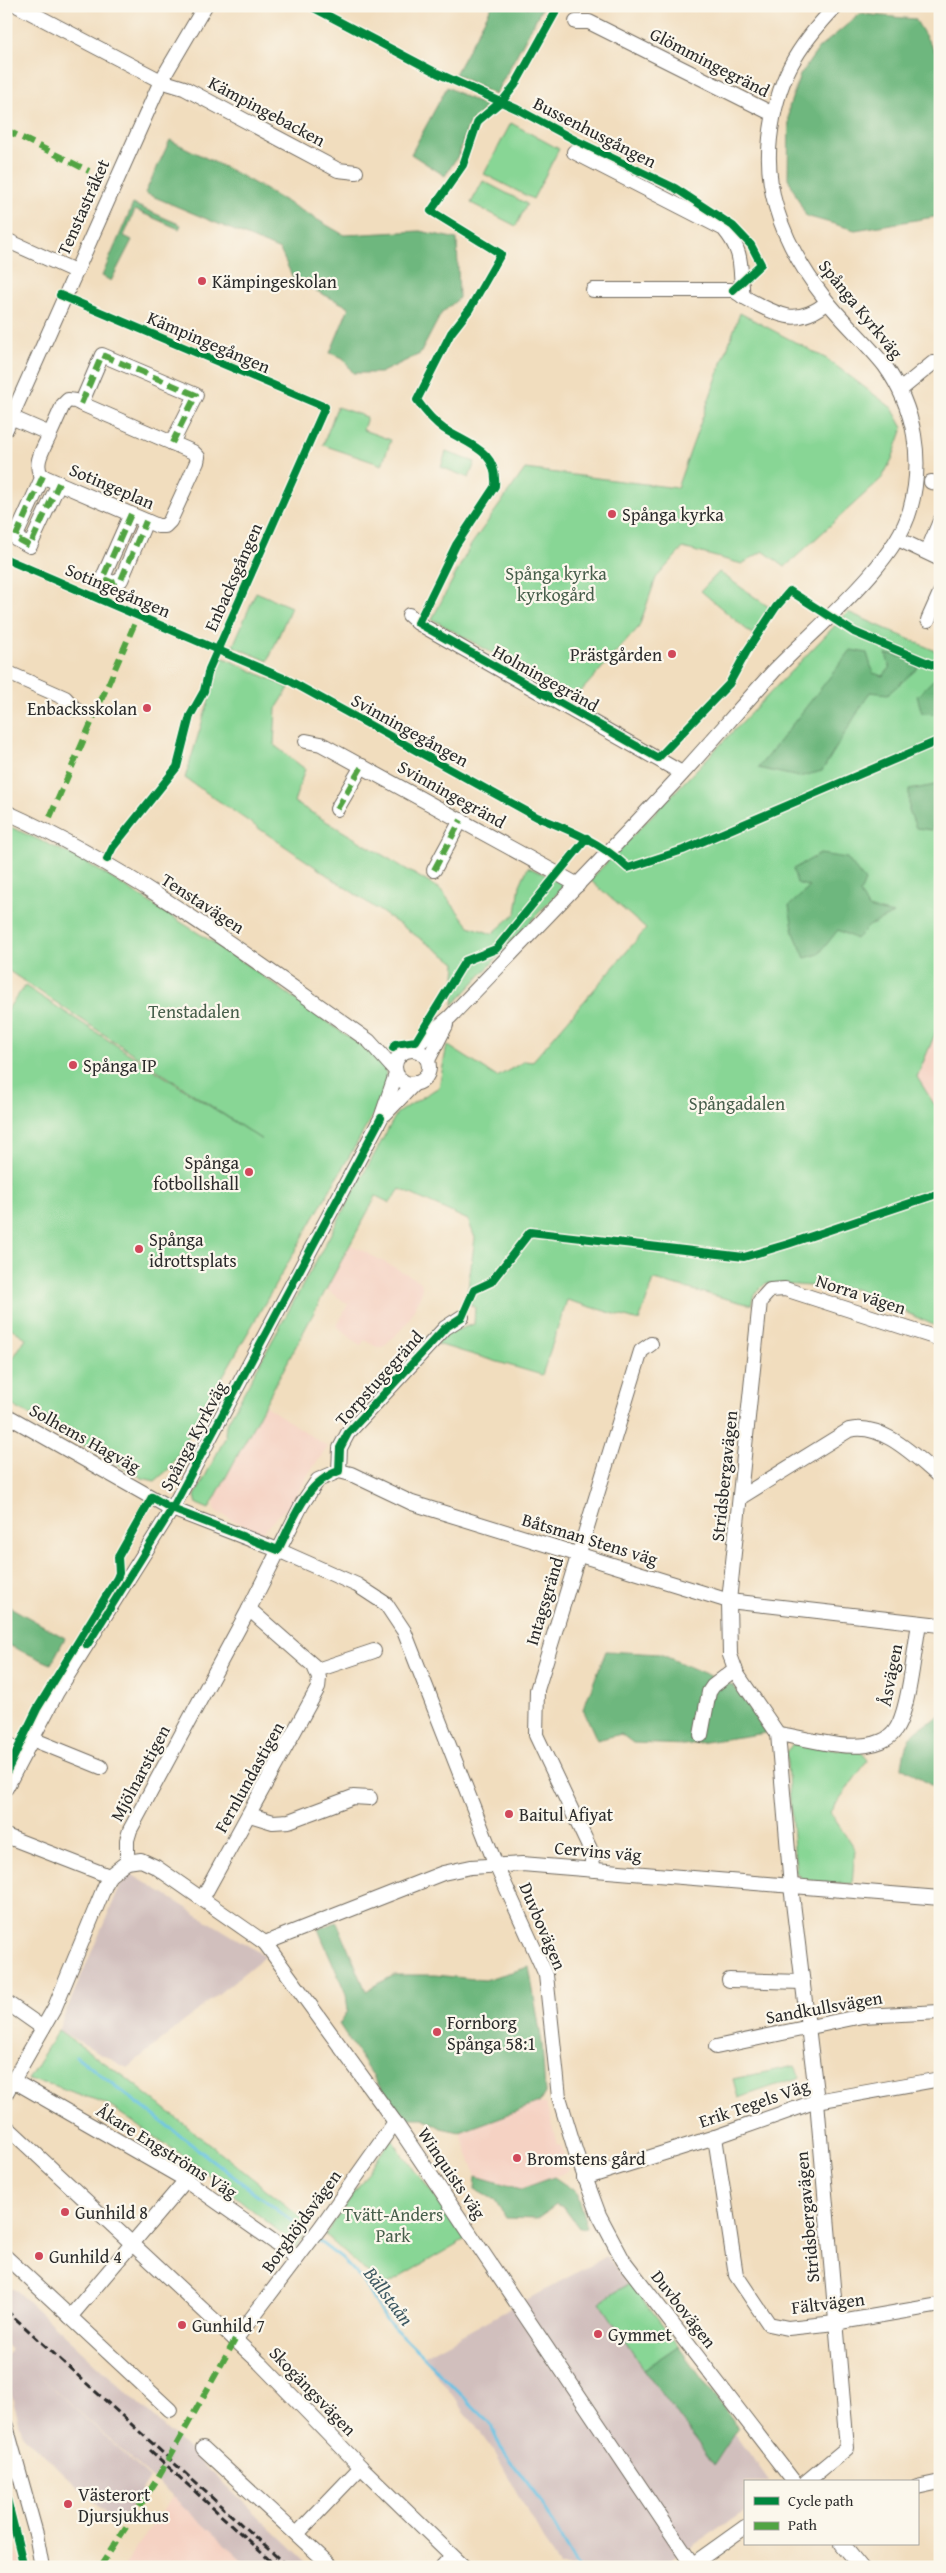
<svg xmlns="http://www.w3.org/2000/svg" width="946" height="2573" font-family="'Gentium Book Plus',serif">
<rect width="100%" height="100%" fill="#fbf7ec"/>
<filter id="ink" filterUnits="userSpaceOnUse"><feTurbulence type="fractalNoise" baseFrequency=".02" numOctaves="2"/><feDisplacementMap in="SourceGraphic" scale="10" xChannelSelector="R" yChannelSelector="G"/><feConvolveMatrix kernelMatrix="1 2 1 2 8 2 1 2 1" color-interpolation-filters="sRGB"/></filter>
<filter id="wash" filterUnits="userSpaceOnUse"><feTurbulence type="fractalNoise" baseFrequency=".0096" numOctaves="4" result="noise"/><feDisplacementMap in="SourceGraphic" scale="20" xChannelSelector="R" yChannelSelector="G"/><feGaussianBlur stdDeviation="1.12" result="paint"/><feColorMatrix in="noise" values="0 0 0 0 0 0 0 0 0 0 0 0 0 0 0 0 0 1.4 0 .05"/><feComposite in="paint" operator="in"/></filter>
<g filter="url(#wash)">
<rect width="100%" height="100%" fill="#f1ddbe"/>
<g fill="#f5d2c3">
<polygon points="940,1022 940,1106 934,1104 917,1077"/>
<polygon points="350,1244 420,1281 422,1285 421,1295 409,1320 401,1330 382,1348 378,1348 365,1340 360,1346 337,1326 348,1304 326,1289"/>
<polygon points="264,1405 328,1447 309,1473 291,1505 277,1516 261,1534 215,1511 214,1500"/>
<polygon points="539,2103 546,2104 557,2144 561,2145 569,2171 521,2189 476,2176 460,2132"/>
<polygon points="173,2496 250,2567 123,2567"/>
<polygon points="6,2512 21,2567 6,2567"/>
</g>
<g fill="#d1bfbd">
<polygon points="131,1874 265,1956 127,2068 58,2030 120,1886"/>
<polygon points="607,2256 770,2482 745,2482 745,2511 661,2567 559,2567 494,2451 423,2356"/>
<polygon points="6,2285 15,2289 179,2441 311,2567 250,2567 32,2369 150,2478 120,2526 23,2436 6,2376 6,2355 11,2350 6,2345"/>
</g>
<g fill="#88d695" stroke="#5a8060">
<polygon points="511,123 559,149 533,199 484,174"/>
<polygon points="483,181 527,204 516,226 471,203"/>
<polygon points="740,313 827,359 892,408 903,428 892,459 882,478 785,567 763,551 742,564 683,548 656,578 639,627 574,699 432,619 471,545 525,469 677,488"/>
<polygon points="337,407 367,417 363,430 391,440 382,465 323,445"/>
<polygon points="446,452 475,462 469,478 441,467"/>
<polygon points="719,572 769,607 753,635 701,591"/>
<polygon points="256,592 291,607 268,661 233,646"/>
<polygon points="848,612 940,653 940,1022 917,1077 934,1104 940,1106 940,1328 855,1289 766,1283 754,1295 751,1305 654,1280 639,1321 567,1300 542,1375 437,1344 446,1334 474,1324 475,1308 466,1302 475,1238 468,1220 400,1189 390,1203 376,1196 209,1509 197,1504 195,1496 226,1436 225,1435 226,1425 397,1113 439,1087 447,1045 497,1077 525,1061 532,1062 646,929 590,880"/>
<polygon points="222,657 289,688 276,709 274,745 305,769 294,802 441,890 469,926 492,934 516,913 520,885 528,867 566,884 453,1005 456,963 185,778"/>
<polygon points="6,825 81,859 233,955 384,1062 388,1089 170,1468 155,1481 142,1478 6,1402 6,1369 26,1338 6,1325 6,1011 25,986 262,1140 6,969"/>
<polygon points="793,1744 861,1752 868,1760 830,1812 855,1850 852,1884 802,1880 796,1872 786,1752"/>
<polygon points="58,2030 125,2077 310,2224 297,2246 198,2166 105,2103 49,2084 28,2080"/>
<polygon points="795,2066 800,2077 738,2098 733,2079"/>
<polygon points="391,2139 467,2238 383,2287 325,2235"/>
<polygon points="630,2283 678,2346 644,2369 600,2302"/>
</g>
<g fill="#6eb77e" stroke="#4c7154">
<polygon points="492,6 542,8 495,95 455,74"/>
<polygon points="860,14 915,19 940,60 940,216 855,230 806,216 788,178 789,107 800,75 819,48"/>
<polygon points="447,87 486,107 468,125 459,154 445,176 411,154"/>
<polygon points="170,140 238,174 344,235 420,231 457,239 459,298 441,314 420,354 380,373 353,373 343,358 330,353 349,307 294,280 280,250 145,193"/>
<polygon points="133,204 181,225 179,229 135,210 124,236 132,240 111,281 102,276"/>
<polygon points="851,650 867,653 873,673 883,676 890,668 886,654 905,657 918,668 888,694 870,692 822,771 799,777 758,768"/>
<polygon points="933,680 940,682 940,714 922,713 917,696"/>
<polygon points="940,784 940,815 938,812 932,830 916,828 909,810 909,790"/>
<polygon points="820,854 847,858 865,881 860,893 868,908 893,914 869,926 856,939 838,930 819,954 805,958 794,933 789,906 810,887 797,883 793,869"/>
<polygon points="6,1596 10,1607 65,1638 51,1664 6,1644"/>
<polygon points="606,1651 660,1654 734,1686 766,1733 684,1745 633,1743 621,1734 597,1740 583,1709"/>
<path d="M940,1716V1791L902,1767C907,1733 911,1733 940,1716Z"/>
<polygon points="337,1922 366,1991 394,1975 435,1975 484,1980 529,1967 542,2043 545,2093 539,2103 460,2132 441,2128 424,2118 400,2118 339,2024 348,2011 346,1994 318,1929"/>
<polygon points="476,2176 521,2189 554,2177 576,2192 587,2227 579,2228 564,2208 556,2205 537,2219 506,2218 495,2200 475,2189"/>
<polygon points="678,2346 738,2428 714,2465 644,2369"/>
</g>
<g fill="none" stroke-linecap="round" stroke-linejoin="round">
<g stroke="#66c2e4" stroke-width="3">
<polyline points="76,2056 310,2235"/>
<polyline points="317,2240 342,2259 365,2284 386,2320 490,2423 501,2448 541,2501 577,2567"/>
</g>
</g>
</g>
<g filter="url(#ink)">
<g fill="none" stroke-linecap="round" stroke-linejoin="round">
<defs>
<g id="minor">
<polyline points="18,6 161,81 184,88 338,170 356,172"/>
<polyline points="576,22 589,22 773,114"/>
<path d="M574,152L724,229C745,254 739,267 743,297"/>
<polyline points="6,240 75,271"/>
<path d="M593,290H733C746,299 772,313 787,316C801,319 818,311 827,302"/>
<polyline points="900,390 933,363 940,363"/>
<polyline points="81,404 102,355 196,395 172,443"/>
<path d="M6,415L50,434L63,405L68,400L75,401L193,452L198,457L197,462L170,521L165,526H158L42,476C32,464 45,446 50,434"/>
<polyline points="6,429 161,81 205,6"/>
<polyline points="43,476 15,538 30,546 59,483"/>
<polyline points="931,482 940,483"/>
<polyline points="131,514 104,575 104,579 113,583 121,580 146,521"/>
<polyline points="898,539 940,559"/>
<polyline points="927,552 940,521"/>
<polyline points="409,615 418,623 682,773"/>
<polyline points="928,620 940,593"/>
<polyline points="6,672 65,698 75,709"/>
<polyline points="306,741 321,744 578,885"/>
<polyline points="337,809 362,766"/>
<path d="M6,812C137,871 252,959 369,1041L395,1070"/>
<polyline points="434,870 461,820"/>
<path d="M412,1049L450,1017C527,937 605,857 681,775C712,741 742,706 773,672C814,629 895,565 910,510C924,460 915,408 885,366C867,343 844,323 826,300C789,253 763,199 770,138C777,79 796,48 836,6"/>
<circle cx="412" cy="1067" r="17"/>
<polyline points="428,1060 446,1025"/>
<polyline points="385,1114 415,1083"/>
<polyline points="6,1415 172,1509 278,1550 357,1585 386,1604 404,1631 496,1865 546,1975 559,2097 576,2153 599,2215 623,2260 794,2482"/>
<polyline points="339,1471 340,1448 348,1433 445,1328 462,1317"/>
<path d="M741,1497L849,1430C881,1421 917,1458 940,1477"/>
<polyline points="317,1670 374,1651"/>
<path d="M778,1734C806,1738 839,1749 867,1745C876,1744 888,1740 894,1732C909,1714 914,1649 919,1624"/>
<polyline points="701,1735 709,1692 713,1686 735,1669"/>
<polyline points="32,1739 101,1767"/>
<polyline points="6,1743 25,1753"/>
<polyline points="6,1788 57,1692 172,1509 381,1118 396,1074"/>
<polyline points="250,1815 273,1822 289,1821 353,1797 370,1798"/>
<polyline points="6,1836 109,1876"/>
<polyline points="127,1862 141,1860 156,1867 265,1943 395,2122 692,2564"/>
<polyline points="594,1870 590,1849 536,1735 537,1690 641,1351 651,1344"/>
<polyline points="202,1899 318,1688 319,1678 314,1666 249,1609"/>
<polyline points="265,1943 443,1873 471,1867 522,1864 940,1898"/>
<polyline points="729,1980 803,1982"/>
<polyline points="6,2002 43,2028"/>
<polyline points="716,2047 862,2016 940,2012"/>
<polyline points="14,2081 186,2180 297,2258"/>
<polyline points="6,2093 55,2007 109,1876 127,1862 127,1840 130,1830 249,1609 302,1504 318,1480 339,1471 351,1474 412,1503 729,1601 940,1625"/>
<polyline points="6,2126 260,2363 361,2467 464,2567"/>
<polyline points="715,2137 736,2275 769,2324 788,2328 835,2323 940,2305"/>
<polyline points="584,2178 715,2137 817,2101 940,2079"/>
<polyline points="6,2257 170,2410"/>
<polyline points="70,2317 186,2180"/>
<polyline points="235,2340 320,2228 395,2122"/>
<polyline points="6,2426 36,2534 42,2567"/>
<polyline points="203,2448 332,2567"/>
<polyline points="806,2482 847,2448 817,2101 791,1886 778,1734 737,1674 730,1655 729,1601 760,1301 770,1290 785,1289 940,1339"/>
<polyline points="917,2487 940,2482"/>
<polyline points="297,2534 361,2467"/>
<polyline points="842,2544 861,2567"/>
<polyline points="442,2567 452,2556"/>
<polyline points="689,2567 745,2527"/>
</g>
</defs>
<use href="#minor" stroke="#70695e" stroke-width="16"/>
<use href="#minor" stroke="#fff" stroke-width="14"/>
<g stroke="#2b2b2b" stroke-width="3" stroke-dasharray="8 4" stroke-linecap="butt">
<polyline points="6,2310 288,2567"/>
<polyline points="150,2450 277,2567"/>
</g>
<g stroke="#51a443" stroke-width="6" stroke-dasharray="12 6" stroke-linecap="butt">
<polyline points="6,130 89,171"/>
<polyline points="81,404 102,355 196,395 172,443"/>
<polyline points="43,476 15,538 30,546 59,483"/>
<polyline points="131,514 104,575 104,579 113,583 121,580 146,521"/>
<polyline points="337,809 362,766"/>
<polyline points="50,817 138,616"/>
<polyline points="434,870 461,820"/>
<polyline points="100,2567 156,2481 235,2340"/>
</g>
<defs>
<g id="cycleway">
<polyline points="310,6 437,73 517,109 575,140 675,188 733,226 751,245 761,264 733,290"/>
<path d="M559,6L515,85L504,99L478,121L463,165L431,211L501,254L469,310L451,333L417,400C424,410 434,422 444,429C469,445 498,450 495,486L456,545L418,623L658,758L729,684L747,651L776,607L790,591L854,632L940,668"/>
<polyline points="60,295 325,407 209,669 204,691 190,716 177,767 113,847 107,859"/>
<path d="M6,559L288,680L537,817C570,830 602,843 628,868L683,850L940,740"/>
<polyline points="393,1048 395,1044 416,1041 465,961 496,949 587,838"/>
<polyline points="87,1645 172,1509 381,1118"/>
<path d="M6,1773L37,1709L117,1578L119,1573L118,1557L152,1497L172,1509L278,1550C293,1521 305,1482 339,1471L340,1448L348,1433L445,1328L462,1317L474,1290L491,1282L530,1232L744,1257L788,1244L940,1193"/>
<polyline points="6,2495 24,2567"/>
</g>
</defs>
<use href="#cycleway" stroke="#fbf7ec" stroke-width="11"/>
<use href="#cycleway" stroke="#00873e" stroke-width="8"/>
</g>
</g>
<g fill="#d1495b" stroke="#fbf7ec" stroke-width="2">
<circle cx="202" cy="281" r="5"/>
<circle cx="612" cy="514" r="5"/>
<circle cx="672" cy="654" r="5"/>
<circle cx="147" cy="708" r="5"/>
<circle cx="73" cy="1065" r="5"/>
<circle cx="249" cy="1172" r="5"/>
<circle cx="139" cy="1249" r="5"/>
<circle cx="509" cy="1814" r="5"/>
<circle cx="437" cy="2032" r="5"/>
<circle cx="517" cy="2158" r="5"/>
<circle cx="65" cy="2212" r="5"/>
<circle cx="39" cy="2256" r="5"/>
<circle cx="182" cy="2325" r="5"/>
<circle cx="598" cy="2334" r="5"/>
<circle cx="68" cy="2504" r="5"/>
</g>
<g text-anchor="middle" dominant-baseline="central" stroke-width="4.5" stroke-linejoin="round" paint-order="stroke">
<g font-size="18" fill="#2b2b2b" stroke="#fbf7ec">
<text transform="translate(710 62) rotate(27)">Glömmingegränd</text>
<text transform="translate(267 111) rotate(28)">Kämpingebacken</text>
<text transform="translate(595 132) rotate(27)">Bussenhusgången</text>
<text transform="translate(83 207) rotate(-66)">Tenstastråket</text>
<text transform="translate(861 309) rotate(51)">Spånga Kyrkväg</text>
<text transform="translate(209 342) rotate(23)">Kämpingegången</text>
<text transform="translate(112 486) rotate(23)">Sotingeplan</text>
<text transform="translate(233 577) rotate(-66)">Enbacksgången</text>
<text transform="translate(118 590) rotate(23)">Sotingegången</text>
<text transform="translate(546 678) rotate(29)">Holmingegränd</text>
<text transform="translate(410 730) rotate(29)">Svinningegången</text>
<text transform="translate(452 794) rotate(29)">Svinningegränd</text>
<text transform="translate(203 903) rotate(33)">Tenstavägen</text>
<text transform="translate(861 1294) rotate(18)">Norra vägen</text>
<text transform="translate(379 1378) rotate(-48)">Torpstugegränd</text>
<text transform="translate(193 1436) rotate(-62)">Spånga Kyrkväg</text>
<text transform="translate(85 1438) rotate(29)">Solhems Hagväg</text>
<text transform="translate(724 1476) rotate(-84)">Stridsbergavägen</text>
<text transform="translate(590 1539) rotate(17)">Båtsman Stens väg</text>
<text transform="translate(544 1601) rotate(-73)">Intagsgränd</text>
<text transform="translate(890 1675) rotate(-79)">Åsvägen</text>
<text transform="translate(140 1773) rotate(-62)">Mjölnarstigen</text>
<text transform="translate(249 1777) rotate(-61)">Fernlundastigen</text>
<text transform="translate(598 1851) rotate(5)">Cervins väg</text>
<text transform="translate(543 1926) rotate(67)">Duvbovägen</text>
<text transform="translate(824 2007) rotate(-10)">Sandkullsvägen</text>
<text transform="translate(754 2103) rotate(-19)">Erik Tegels Väg</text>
<text transform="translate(167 2151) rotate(32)">Åkare Engströms Väg</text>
<text transform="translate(452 2173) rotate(56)">Winquists väg</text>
<text transform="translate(807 2217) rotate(-95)">Stridsbergavägen</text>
<text transform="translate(301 2221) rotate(-54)">Borghöjdsvägen</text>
<text transform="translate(828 2303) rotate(-7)">Fältvägen</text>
<text transform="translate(684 2309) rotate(52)">Duvbovägen</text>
<text transform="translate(313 2391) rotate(46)">Skogängsvägen</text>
</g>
<g font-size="18" fill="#2b2b2b" stroke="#fbf7ec" text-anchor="start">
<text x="212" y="281">Kämpingeskolan</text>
<text x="622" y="514">Spånga kyrka</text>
<text x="662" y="654" text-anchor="end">Prästgården</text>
<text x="137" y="708" text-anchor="end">Enbacksskolan</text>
<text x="83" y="1065">Spånga IP</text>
<text x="239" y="1162" text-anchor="end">Spånga<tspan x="239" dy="21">fotbollshall</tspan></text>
<text x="149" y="1239">Spånga<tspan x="149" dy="21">idrottsplats</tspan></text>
<text x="519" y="1814">Baitul Afiyat</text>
<text x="447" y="2022">Fornborg<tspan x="447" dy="21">Spånga 58:1</tspan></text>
<text x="527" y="2158">Bromstens gård</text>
<text x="75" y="2212">Gunhild 8</text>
<text x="49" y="2256">Gunhild 4</text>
<text x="192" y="2325">Gunhild 7</text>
<text x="608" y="2334">Gymmet</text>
<text x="78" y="2494">Västerort<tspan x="78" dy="21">Djursjukhus</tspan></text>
</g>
<g font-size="18" fill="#475e4b" stroke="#fbf7ec">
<text x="556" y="573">Spånga kyrka<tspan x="556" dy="21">kyrkogård</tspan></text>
<text x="194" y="1011">Tenstadalen</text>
<text x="737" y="1103">Spångadalen</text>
<text x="393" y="2214">Tvätt-Anders<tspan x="393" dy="21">Park</tspan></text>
</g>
<g font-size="19" font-style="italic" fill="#3d5862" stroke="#fbf7ec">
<text transform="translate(389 2296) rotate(53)">Bällstaån</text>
</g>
</g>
<rect width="946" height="2573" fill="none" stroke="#fbf7ec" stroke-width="25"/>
<rect x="744" y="2480" width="175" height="65" fill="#fbf7ec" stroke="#a8a59f"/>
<rect x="754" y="2497" width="25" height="8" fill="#00873e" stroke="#a8a59f"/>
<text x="788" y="2506" font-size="15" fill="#2b2b2b">Cycle path</text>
<rect x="754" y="2522" width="25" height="8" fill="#51a443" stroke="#a8a59f"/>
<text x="788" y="2530" font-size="15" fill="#2b2b2b">Path</text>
</svg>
